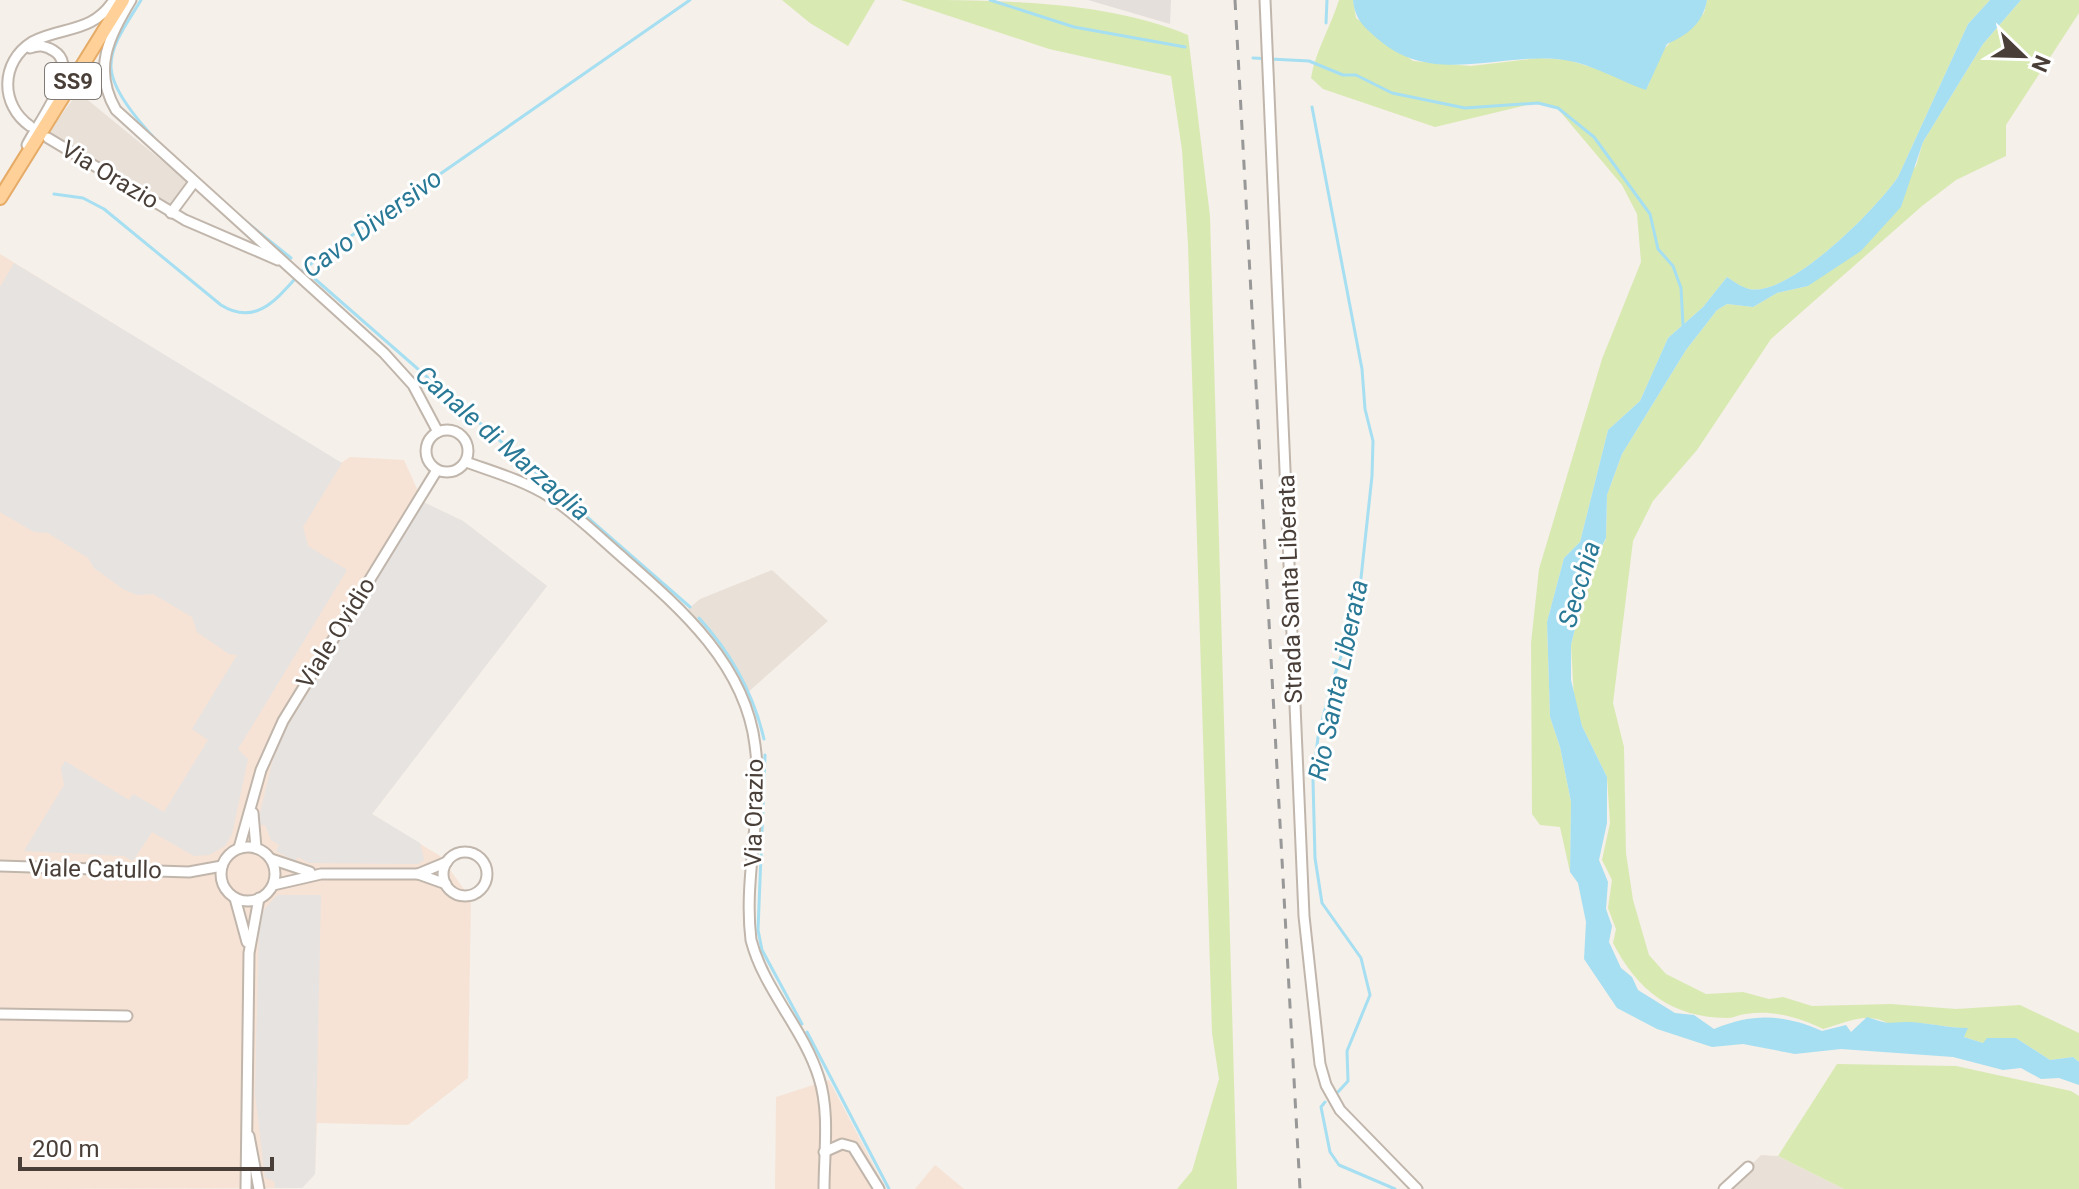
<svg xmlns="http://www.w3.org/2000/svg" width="2079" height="1189" font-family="Roboto,sans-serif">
<rect width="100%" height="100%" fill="#f5f0ea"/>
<g fill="#e9e1d8">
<polygon points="78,92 188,182 170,206 49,132"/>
<polygon points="772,570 828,621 745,695 725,657 688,609 700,599"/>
<polygon points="1761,1155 1778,1156 1844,1189 1727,1189"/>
</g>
<g fill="#f6e3d5">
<polygon points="0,254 341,463 350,457 404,460 423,502 463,521 547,586 372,814 440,856 471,899 468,1078 408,1125 317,1123 315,1174 302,1188 0,1189"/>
<polygon points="829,1080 886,1189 775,1189 776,1097"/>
<polygon points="935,1165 964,1189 915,1189"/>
</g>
<polygon fill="#e5dfdb" points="1088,0 1171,0 1170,24"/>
<g fill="#d9e9b2">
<polygon points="782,0 875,0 848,46 810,23"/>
<path d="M901,0C996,0 1104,0 1188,35L1210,216L1237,1189H1177L1192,1171L1219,1079L1212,1033L1188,244L1182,150L1171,76L1049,49Z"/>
<path d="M1339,0H1353L1356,18L1413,61L1471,66L1539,58L1568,60L1649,85C1651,53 1681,32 1704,13L1707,0H1990L1968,24L1898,177C1876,209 1790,297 1749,289C1741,288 1733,281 1727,277L1703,307L1668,338L1640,401L1608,430L1580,542L1564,558L1547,622L1550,717L1560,747L1571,802L1570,872L1560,827L1540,825L1532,814L1531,643L1539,569L1602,359L1641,262L1637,214L1622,185L1558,109L1539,102L1435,127L1323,89L1311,78C1315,52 1331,26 1339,0Z"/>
<path d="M2021,0H2079V13L2006,125V156L1956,180L1922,206L1771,339L1697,450L1653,501L1633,541L1613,703L1624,747L1626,853L1633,900L1649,955L1666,974L1706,994L1743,992L1769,999L1783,997L1812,1006L1891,1004L1956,1009L2020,1005L2079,1033V1062L2073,1057L2050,1060L2016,1038L1983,1043L1964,1037L1966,1028C1943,1028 1914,1018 1892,1026C1869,1010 1849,1022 1823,1029C1799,1017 1773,1010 1746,1014C1740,1014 1734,1018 1728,1018C1672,1018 1637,990 1613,943L1616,929L1608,908L1612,880L1602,860L1610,823L1607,777L1582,726L1574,699L1571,645L1589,572L1606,539L1607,495L1622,454L1686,350L1717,310L1727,304L1753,307L1777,293L1808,286L1916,166L1923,142L1983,44Z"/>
<polygon points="1837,1064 1956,1066 2071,1091 2079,1096 2079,1189 1844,1189 1778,1156"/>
</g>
<g fill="#e6e3e1">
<polygon points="14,263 342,463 303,527 308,546 347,570 238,749 248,759 232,834 225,846 209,855 194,856 152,832 133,861 124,856 24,851 64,785 61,768 65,761 129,800 133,794 164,812 208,740 192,729 237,655 229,654 197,632 192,617 153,594 137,595 123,589 94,568 88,558 48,533 34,532 0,512 0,287"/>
<polygon points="423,502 463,521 547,586 372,814 420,843 424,860 418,864 309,863 298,857 295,861 276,851 279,845 271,840 265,825 257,825 273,759 288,726"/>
<polygon points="277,895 321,895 315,1174 302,1188 275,1188 274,1181 265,1178 255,1093 259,928 263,911"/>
</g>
<g fill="#a6dff1">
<path d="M1353,0H1707C1703,23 1688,35 1667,44L1646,90C1619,81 1593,64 1564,60C1501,51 1434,87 1379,40C1364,27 1355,20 1353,0Z"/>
<path d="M1990,0H2021L1983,44L1923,142L1901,207L1861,251L1808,286L1777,293L1753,307L1727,304L1717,310L1686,350L1622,454L1607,495L1606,538L1589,572L1571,645V680L1582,726L1607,777V823L1599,860L1608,882L1606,909L1612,926L1609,942L1621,968L1632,977L1638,990L1675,1013L1694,1015L1714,1029C1753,1013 1784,1014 1822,1031L1846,1025L1851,1032L1867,1017C1888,1024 1884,1023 1904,1022C1921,1021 1947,1028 1968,1028L1964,1037L1983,1043L1987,1038H2016L2050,1060L2073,1057L2079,1062V1085L2059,1078L2041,1079L2021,1068L2003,1070L1953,1057L1841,1049L1795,1054L1743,1044L1712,1047L1657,1029L1617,1008L1584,959L1586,922L1578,883L1570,872L1571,802L1560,747L1550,717L1547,622L1564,558L1580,542L1608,430L1640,401L1668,338L1703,307L1727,277C1733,281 1741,287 1749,289C1790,297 1876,209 1898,177L1968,24Z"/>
</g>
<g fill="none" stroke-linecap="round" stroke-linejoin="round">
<g stroke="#a6dff1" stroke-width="3">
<path d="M141,0C130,19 110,44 111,67C113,120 248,223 291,258"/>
<polyline points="990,0 1074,27 1185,47"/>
<polyline points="1326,23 1327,0"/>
<polyline points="1253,58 1309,61 1343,75 1356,75 1392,93 1465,108 1538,103 1558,108 1594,137 1650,214 1658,249 1673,266 1681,288 1683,325"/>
<polyline points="1312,107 1362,369 1365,409 1373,441 1372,476 1358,606 1331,686 1318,737 1313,781 1315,858 1322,903 1361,958 1370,995 1347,1051 1348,1081 1338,1092"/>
<path d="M54,194L83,198L104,209L221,305C259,329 281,293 305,268L690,0"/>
<polyline points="315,279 690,607"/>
<path d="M699,618C732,654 753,692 764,739"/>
<polyline points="765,755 758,930 762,950 802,1024"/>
<polyline points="807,1032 889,1189"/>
<polyline points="1325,1102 1321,1107 1330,1152 1339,1165 1395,1189"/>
</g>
<defs>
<g id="minor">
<path d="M131,0C109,37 92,69 116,110L384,353L413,385L438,432"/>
<polyline points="1265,0 1304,916 1320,1064 1326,1085 1340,1110 1417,1189"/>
<path d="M30,126C0,105 0,62 32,42C62,26 92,34 114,0"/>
<polyline points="48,138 185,220 278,260"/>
<path d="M27,145C37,124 82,68 54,51C45,45 38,45 30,48"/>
<polyline points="171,213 194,182"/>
<circle cx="447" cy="451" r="21"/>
<path d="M466,462C494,472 525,481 550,497C576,514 598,536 621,556C679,607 745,663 755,745C764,810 743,876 751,940C764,990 804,1029 819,1078C830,1112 824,1154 824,1189"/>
<polyline points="253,813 256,848"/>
<circle cx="248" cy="874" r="27"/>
<polyline points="239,848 261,770 283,721 437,470"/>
<circle cx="465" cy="874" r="22"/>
<polyline points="271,859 310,872"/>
<polyline points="0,866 189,872 222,866"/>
<polyline points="446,884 418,874 447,862"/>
<polyline points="273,885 321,874 418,874"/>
<polyline points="235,898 247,942"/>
<polyline points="0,1014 127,1016"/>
<polyline points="249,1136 259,1189"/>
<polyline points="824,1152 842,1144 853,1147 879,1189"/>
<polyline points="246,1189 249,953 259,898"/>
<polyline points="1724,1189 1748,1167"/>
</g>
<polyline id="major" points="0,198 123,0"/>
</defs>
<use href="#minor" stroke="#c1b6ac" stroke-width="13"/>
<use href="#major" stroke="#e5ab67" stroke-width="16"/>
<use href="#minor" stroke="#fff" stroke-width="9"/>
<use href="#major" stroke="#ffd199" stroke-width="12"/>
<polyline stroke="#989898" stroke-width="3" stroke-dasharray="10 10" stroke-linecap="butt" points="1235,0 1300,1189"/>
</g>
<g text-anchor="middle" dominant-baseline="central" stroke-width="6" stroke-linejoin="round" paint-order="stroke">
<rect fill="#fff" stroke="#807974" stroke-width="2" x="45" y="63" width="56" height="36" rx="6"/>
<g font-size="22" font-weight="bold" fill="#493f38">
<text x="73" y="81">SS9</text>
</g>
<g font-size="24" fill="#493f38" stroke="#fff">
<text transform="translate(110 175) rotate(31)">Via Orazio</text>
<text transform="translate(1290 589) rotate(-92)">Strada Santa Liberata</text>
<text transform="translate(336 633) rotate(-58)">Viale Ovidio</text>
<text transform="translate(754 813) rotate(-89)">Via Orazio</text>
<text transform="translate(95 869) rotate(1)">Viale Catullo</text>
</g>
<g font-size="26" font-style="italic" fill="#297996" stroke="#fff">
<text transform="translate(372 223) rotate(-36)">Cavo Diversivo</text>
<text transform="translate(503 443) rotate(41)">Canale di Marzaglia</text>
<text transform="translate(1579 584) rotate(-73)">Secchia</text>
<text transform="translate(1338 680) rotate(-78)">Rio Santa Liberata</text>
</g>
</g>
<g transform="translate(2023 56) rotate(113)" stroke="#ffffff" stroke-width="6" paint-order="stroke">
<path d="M0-6L14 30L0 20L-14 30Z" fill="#493f38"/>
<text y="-12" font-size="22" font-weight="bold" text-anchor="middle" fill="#493f38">N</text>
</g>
<path d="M20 1157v12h252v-12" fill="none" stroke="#493f38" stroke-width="4"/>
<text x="32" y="1157" font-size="24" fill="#493f38" stroke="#ffffff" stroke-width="6" paint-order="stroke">200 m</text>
</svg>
